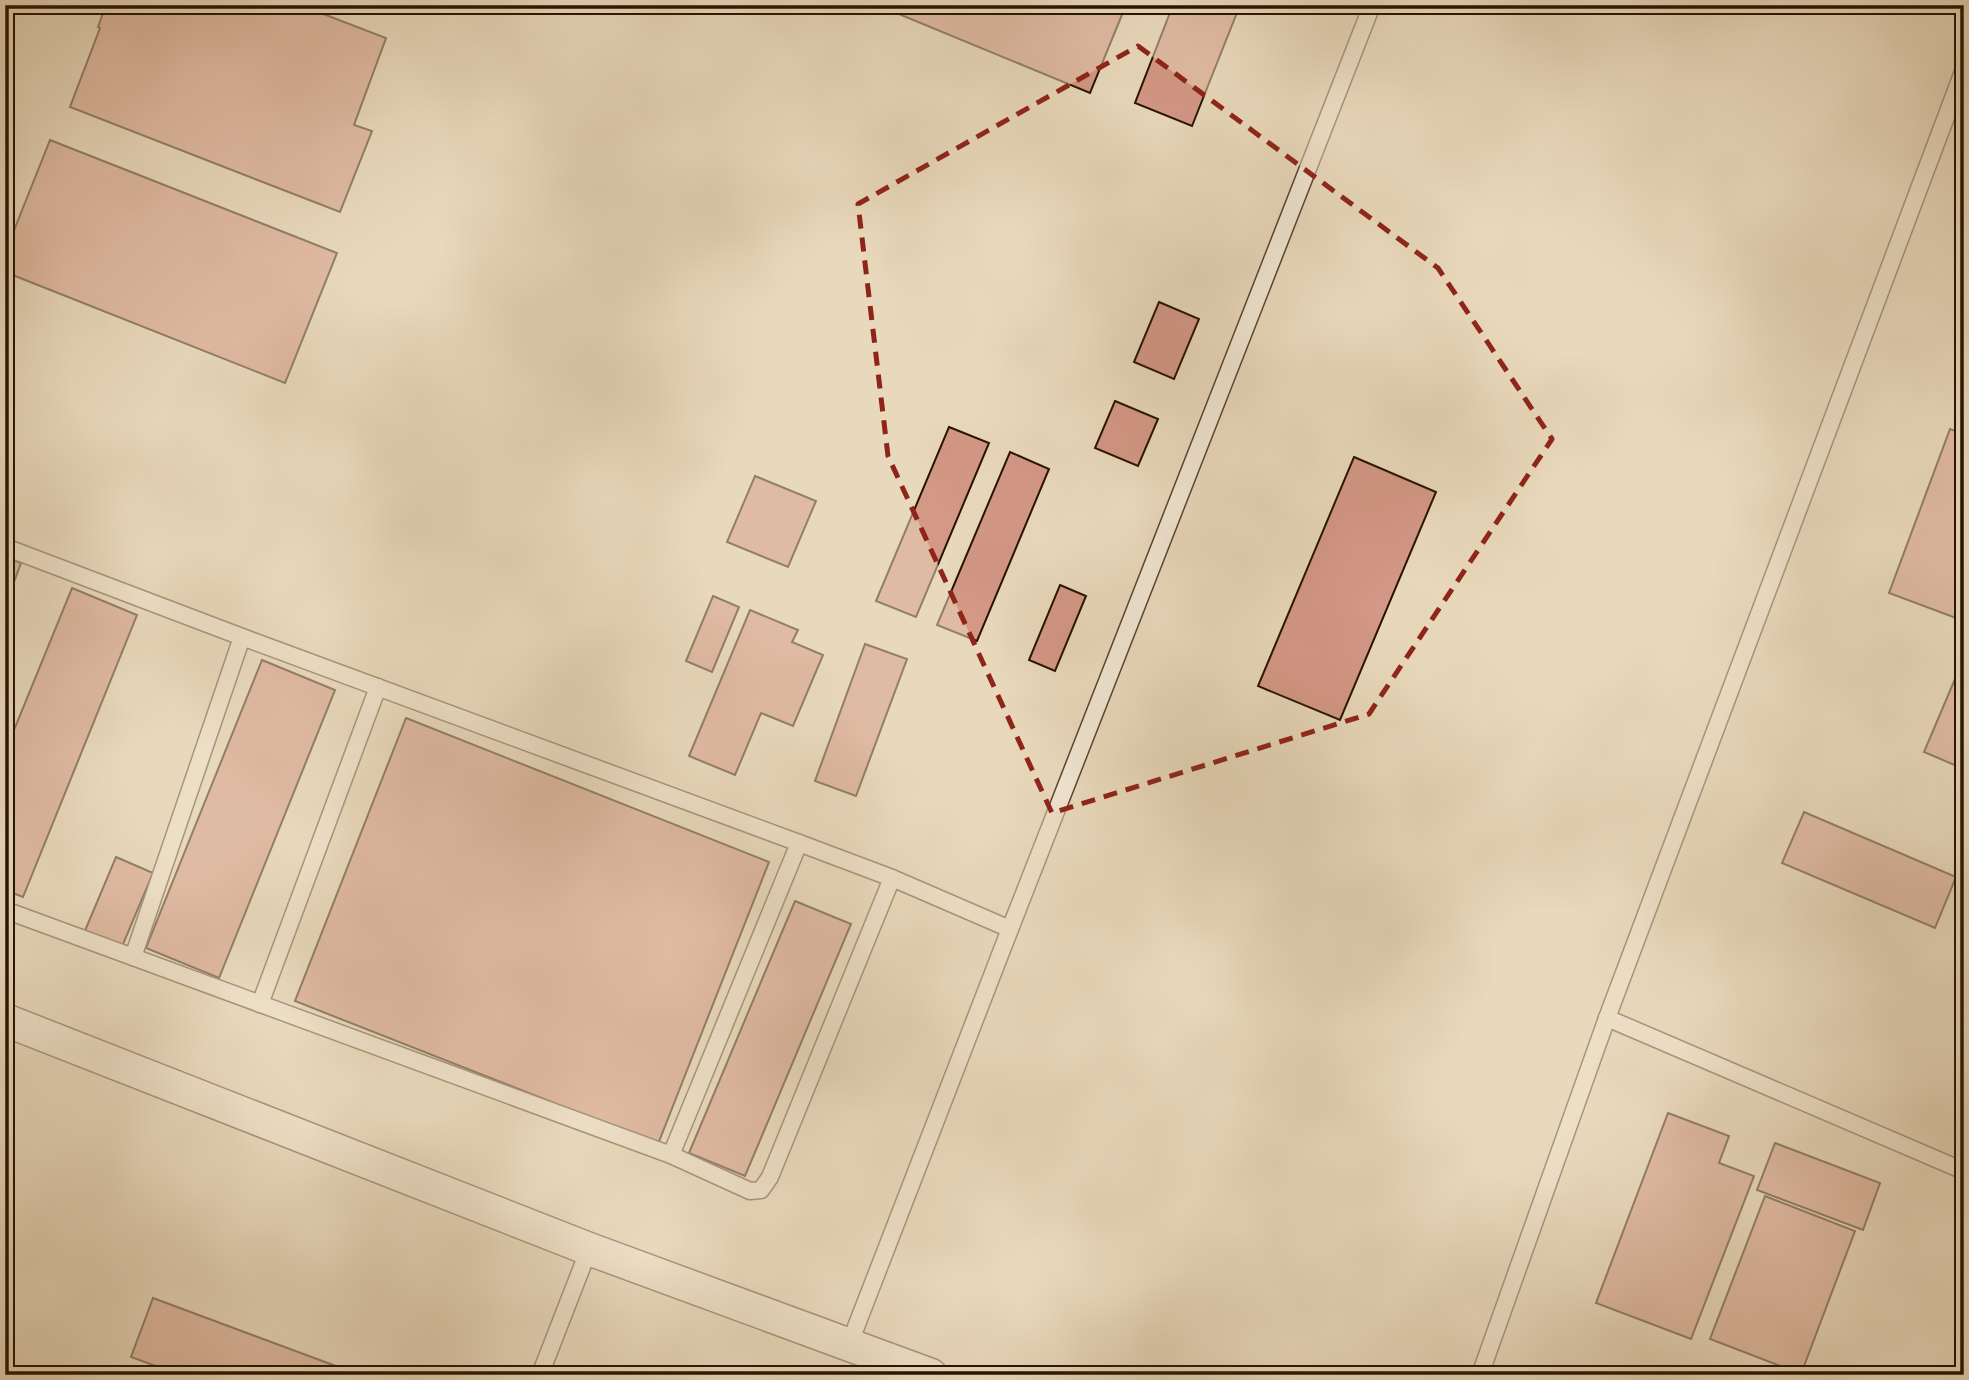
<svg xmlns="http://www.w3.org/2000/svg" width="1969" height="1380" font-family="'Sorts Mill Goudy',serif">
<rect width="100%" height="100%" fill="#e9d9bc"/>
<filter id="stains"><feTurbulence type="fractalNoise" baseFrequency=".00286" numOctaves="4"/><feColorMatrix values="0 0 0 0 .2 0 0 0 0 .09 0 0 0 0 .02 0 0 0 .5 -.17"/></filter>
<radialGradient id="worn" r=".72"><stop offset=".6" stop-color="#630" stop-opacity="0"/><stop offset="1" stop-color="#630" stop-opacity=".3"/></radialGradient>
<g fill="#d49886" stroke="#271300" stroke-width="2">
<polygon points="106,5 300,5 386,38 354,125 372,131 340,212 70,107 100,28 98,27"/>
<polygon points="877,5 1126,5 1090,93"/>
<polygon points="1173,5 1240,5 1192,126 1135,103"/>
<polygon points="50,140 337,253 285,383 5,272 5,253"/>
<polygon points="1159,302 1199,319 1174,379 1134,362"/>
<polygon points="1115,401 1158,419 1138,466 1095,448"/>
<polygon points="949,427 989,443 916,617 876,601"/>
<polygon points="1950,429 1964,434 1964,621 1889,593"/>
<polygon points="1010,452 1049,469 977,641 937,625"/>
<polygon points="1354,457 1436,492 1340,720 1258,686"/>
<polygon points="755,476 816,501 788,567 727,542"/>
<polygon points="5,557 21,563 5,606"/>
<polygon points="1060,585 1086,596 1055,671 1029,660"/>
<polygon points="72,588 137,615 23,897 5,890 5,752"/>
<polygon points="713,596 739,607 712,672 686,661"/>
<polygon points="750,610 798,630 792,642 823,655 793,726 761,713 735,775 689,756"/>
<polygon points="865,644 907,659 856,796 815,781"/>
<polygon points="262,660 335,690 219,978 146,948"/>
<polygon points="1963,660 1964,660 1964,769 1924,752"/>
<polygon points="406,718 769,862 658,1144 295,1001"/>
<polygon points="1804,812 1956,877 1935,928 1782,863"/>
<polygon points="116,857 153,873 121,949 84,933"/>
<polygon points="795,901 851,924 745,1176 689,1153"/>
<polygon points="1668,1113 1729,1136 1719,1163 1754,1176 1691,1339 1596,1303"/>
<polygon points="1775,1143 1880,1183 1863,1230 1757,1190"/>
<polygon points="1765,1196 1855,1231 1801,1374 1710,1339"/>
<polygon points="153,1298 360,1375 180,1375 131,1357"/>
</g>
<g fill="none" stroke-linecap="round" stroke-linejoin="round">
<defs>
<g id="service">
<polyline points="5,547 242,637 799,843 892,878 1010,929"/>
<polyline points="242,637 133,957 671,1155 799,843"/>
<polyline points="5,910 133,957"/>
<polyline points="260,1004 378,687"/>
<polyline points="1607,1018 1964,1171"/>
<polyline points="671,1155 750,1191 761,1190 770,1177 892,878"/>
<polyline points="849,1345 1010,929 1372,5"/>
<polyline points="540,1375 589,1249"/>
<polyline points="1480,1375 1607,1018 1964,69"/>
</g>
<polyline id="minor" points="5,1020 589,1249 931,1375"/>
</defs>
<use href="#service" stroke="#58442f" stroke-width="19"/>
<use href="#minor" stroke="#58442f" stroke-width="35"/>
<use href="#service" stroke="#f1e6d3" stroke-width="16"/>
<use href="#minor" stroke="#f1e6d3" stroke-width="32"/>
</g>
<path d="M0 0H1969V1380H0ZM1138,46L1438,268L1552,439L1369,714L1052,813L888,456L858,204Z" fill="#e9d9bc" fill-opacity=".55" fill-rule="evenodd"/>
<path fill="none" stroke="#8f2418" stroke-width="5" stroke-dasharray="14 9" stroke-linejoin="round" d="M1138,46L1438,268L1552,439L1369,714L1052,813L888,456L858,204Z"/>
<rect width="1969" height="1380" fill="none" stroke="#e9d9bc" stroke-width="28"/>
<rect x="7" y="7" width="1955" height="1366" fill="none" stroke="#271300" stroke-width="3.5"/>
<rect x="14" y="14" width="1941" height="1352" fill="none" stroke="#271300" stroke-width="2"/>
<rect width="100%" height="100%" filter="url(#stains)"/>
<rect width="100%" height="100%" fill="url(#worn)"/>
</svg>
